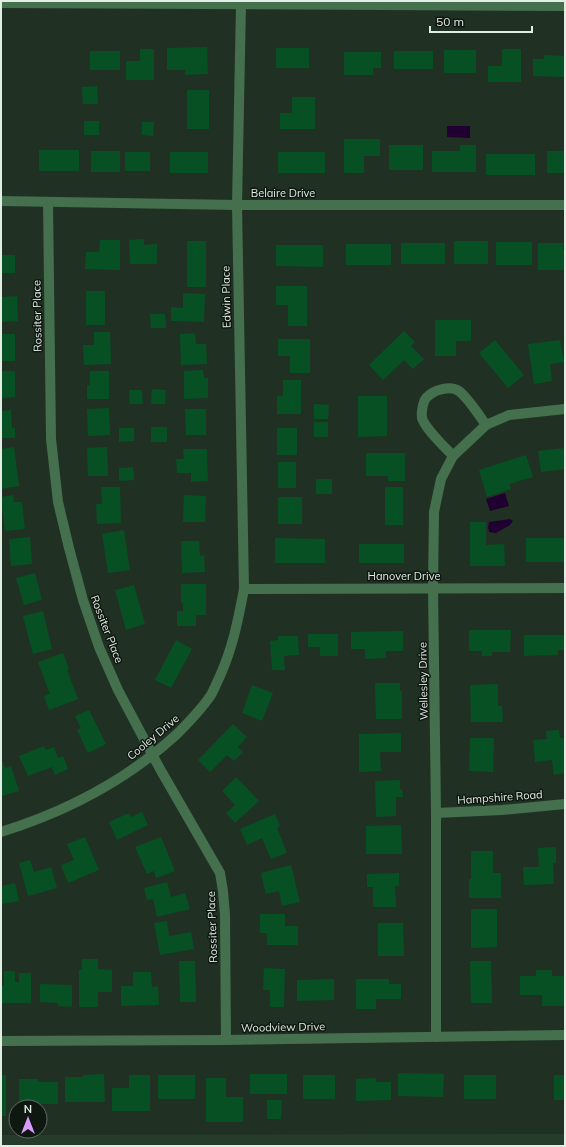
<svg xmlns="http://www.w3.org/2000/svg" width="566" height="1147" font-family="Mulish,sans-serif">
<rect width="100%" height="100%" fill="#203124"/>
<polygon fill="#253c2a" points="565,1134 565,1146 1,1146 1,1135"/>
<g fill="#200030">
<polygon points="447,126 470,126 470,138 447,137"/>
<polygon points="505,493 509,506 490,511 486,499"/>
<polygon points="510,519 513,521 510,525 496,533 489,532 488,527 489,522"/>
</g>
<g fill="#075024">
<polygon points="207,47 208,74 185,75 185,70 167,70 167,48"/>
<rect x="276" y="48" width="33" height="20"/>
<polygon points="140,49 154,49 154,80 126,80 126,61 140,61"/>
<polygon points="502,49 521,49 521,82 488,82 488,66 502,66"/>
<rect x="444" y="50" width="32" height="23"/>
<rect x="90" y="51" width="30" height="19"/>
<rect x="394" y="51" width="39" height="18"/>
<polygon points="344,52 381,52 381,68 373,68 373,75 344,75"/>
<polygon points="544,55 565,56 565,77 533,76 533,59 544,59"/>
<polygon points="97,86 98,104 83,104 82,87"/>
<rect x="187" y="90" width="22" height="39"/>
<polygon points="292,97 315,97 315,129 280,129 280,113 292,113"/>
<rect x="84" y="121" width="15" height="14"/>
<polygon points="142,122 154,122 153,136 142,135"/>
<polygon points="344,139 380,139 380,156 364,156 364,173 344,173"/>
<rect x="389" y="145" width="34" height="25"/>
<polygon points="460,145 476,145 476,172 432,172 432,151 460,151"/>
<rect x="39" y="150" width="40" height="21"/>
<rect x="91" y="151" width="29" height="21"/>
<rect x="547" y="151" width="18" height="22"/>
<rect x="125" y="152" width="25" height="19"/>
<rect x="170" y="152" width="38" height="21"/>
<rect x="278" y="152" width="47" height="21"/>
<rect x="486" y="154" width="49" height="21"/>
<polygon points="144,239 144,245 157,244 157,264 130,264 129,240"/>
<polygon points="100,240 120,240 120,270 85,269 86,252 99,252"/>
<rect x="187" y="241" width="19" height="46"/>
<rect x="454" y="241" width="34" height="23"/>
<rect x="496" y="242" width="36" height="23"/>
<rect x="401" y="243" width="44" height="21"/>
<polygon points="538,243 563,243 563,250 565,250 565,270 538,270"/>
<rect x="346" y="244" width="45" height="21"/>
<polygon points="276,245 323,245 323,267 276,266"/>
<rect x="1" y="255" width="14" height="18"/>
<polygon points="276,286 307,286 307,326 288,326 288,305 276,305"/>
<rect x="86" y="291" width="19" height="34"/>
<polygon points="183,293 205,294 204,322 171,321 171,307 183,308"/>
<polygon points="17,296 18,321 1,322 1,297"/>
<polygon points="150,314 165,314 166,328 151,328"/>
<polygon points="435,320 471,320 471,341 456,341 456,356 435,356"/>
<polygon points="404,331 415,342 411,346 424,359 413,369 404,360 383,380 369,365"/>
<polygon points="94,332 110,332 111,364 84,365 83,345 94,345"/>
<polygon points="195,333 196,344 206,344 207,364 181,365 180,334"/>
<rect x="1" y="334" width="14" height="27"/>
<polygon points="278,339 310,339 310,373 290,373 290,356 278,356"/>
<polygon points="495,340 524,375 508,388 479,353"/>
<polygon points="560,340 564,362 550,364 552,381 534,384 528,344"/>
<polygon points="203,370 204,378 208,378 208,398 184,399 184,371"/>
<polygon points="1,371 15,371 15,397 1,398"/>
<polygon points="90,371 109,371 109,399 87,399 87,385 90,385"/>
<polygon points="283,380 301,380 301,414 277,414 277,396 283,396"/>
<polygon points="152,389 166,390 165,404 151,404"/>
<polygon points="129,390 142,390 143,404 130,404"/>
<polygon points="358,396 387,396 387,436 358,437"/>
<polygon points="314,404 329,405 328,419 314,419"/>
<polygon points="109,408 110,435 88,436 87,409"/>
<polygon points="185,409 206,409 206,435 186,435"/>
<polygon points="11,410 12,428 15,428 15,438 1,438 1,411"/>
<rect x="314" y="422" width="14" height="15"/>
<rect x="151" y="427" width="16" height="15"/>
<polygon points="119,428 134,428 134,441 119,442"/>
<rect x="277" y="428" width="20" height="27"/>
<polygon points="14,447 19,486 1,489 1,449"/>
<polygon points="107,447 108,476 88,476 87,448"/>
<polygon points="565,448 565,469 541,472 538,451"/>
<polygon points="183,449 207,449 208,481 191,482 191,473 177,473 176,459 184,459"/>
<polygon points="366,453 405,453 405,481 388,481 388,476 366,476"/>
<polygon points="526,455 533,477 509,484 511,489 487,497 479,470"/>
<rect x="278" y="462" width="18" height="26"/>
<polygon points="133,467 134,480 119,481 119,468"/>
<rect x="316" y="479" width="16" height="15"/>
<polygon points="101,487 120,487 121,523 97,524 96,504 102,504"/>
<rect x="385" y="487" width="18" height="38"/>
<polygon points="13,495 14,502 22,502 25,529 5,531 2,506 1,506 1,497"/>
<polygon points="184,495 206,496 205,522 183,522"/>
<rect x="278" y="497" width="24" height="27"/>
<polygon points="470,522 486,522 486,545 504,544 505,566 470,566"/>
<polygon points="124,530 130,570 108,573 102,534"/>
<polygon points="30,537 32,564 11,566 9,539"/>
<polygon points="275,538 325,539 325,563 275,563"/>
<rect x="526" y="538" width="39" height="24"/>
<polygon points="181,541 199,541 200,556 204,555 205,572 182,573"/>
<rect x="359" y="544" width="45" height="19"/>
<polygon points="35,573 42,600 24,605 16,578"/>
<polygon points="181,584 206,584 206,615 196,615 196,626 177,626 177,611 183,611 183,603 181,603"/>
<polygon points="134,585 145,624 126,630 115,590"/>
<polygon points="43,611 52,649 33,654 23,616"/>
<polygon points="469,630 511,630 510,652 492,652 492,656 482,656 482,651 469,651"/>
<polygon points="403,631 403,651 386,651 386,658 365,659 365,649 351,649 351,632"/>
<polygon points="308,634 338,634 338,656 320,656 320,647 308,647"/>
<polygon points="524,635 565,635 565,650 558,650 558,655 524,656"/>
<polygon points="278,636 298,636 299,655 284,656 285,670 272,670 270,641 278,640"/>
<polygon points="176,640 192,649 171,688 155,680"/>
<polygon points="63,653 69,669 67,670 78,699 49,710 44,696 50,694 38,662"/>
<polygon points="375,683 400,683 400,691 402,691 402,719 376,719"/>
<polygon points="498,684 498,706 502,706 503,722 471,722 470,685"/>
<polygon points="252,685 273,693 262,721 242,713"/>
<polygon points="89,710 106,744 88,753 77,730 81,728 75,716"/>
<polygon points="233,724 247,737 238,747 243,752 234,761 227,755 210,772 198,760"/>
<polygon points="559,730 560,738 564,738 565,773 554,775 552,760 535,762 533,740 547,739 546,731"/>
<polygon points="401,733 401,752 380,752 381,771 359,772 359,734"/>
<polygon points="470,738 494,738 493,772 469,771"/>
<polygon points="44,746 46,750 54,747 58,758 63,756 68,769 55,775 52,767 28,776 19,756"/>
<polygon points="3,762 5,768 11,766 19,791 2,796 1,792 1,763"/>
<polygon points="236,777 259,801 235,823 226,813 235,805 222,791"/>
<polygon points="400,780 400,789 402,789 403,797 396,797 396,816 376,817 375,781"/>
<polygon points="142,812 148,825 117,840 109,822 129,813 131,817"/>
<polygon points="275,814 280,826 277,828 287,853 271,859 262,838 247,845 240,829"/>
<polygon points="401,825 402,854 366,854 366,826"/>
<polygon points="85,837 99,870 68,883 61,865 74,860 67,844"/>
<polygon points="161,837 175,871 156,878 154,871 147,874 135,847"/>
<polygon points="556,847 556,863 553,863 554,884 524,885 523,867 539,867 538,848"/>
<polygon points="471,851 493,851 493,873 501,873 501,898 469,898 469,879 471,879"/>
<polygon points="30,860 34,872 51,867 57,888 28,896 19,863"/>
<polygon points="291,865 300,902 282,906 279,891 266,894 261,873"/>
<polygon points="399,873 399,886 395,886 396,907 373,907 373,887 367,887 367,874"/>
<polygon points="167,882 171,897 185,893 190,909 157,917 153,899 147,900 144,888"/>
<polygon points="15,883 19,901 1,904 1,886"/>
<polygon points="471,909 497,909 497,947 471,948"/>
<polygon points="260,914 285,914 285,926 298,926 298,945 267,945 267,933 260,933"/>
<polygon points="167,921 169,936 191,932 194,949 160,955 154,923"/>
<polygon points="378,923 403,923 404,956 378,956"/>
<polygon points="82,959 98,959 98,969 112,970 112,992 98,992 98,1007 79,1007 79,970 82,970"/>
<polygon points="179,961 195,961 196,1002 180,1002"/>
<polygon points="470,961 491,961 492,1003 471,1003"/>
<polygon points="264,968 285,969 284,1007 270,1007 270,990 263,990"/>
<polygon points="536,970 552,970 552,976 564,976 564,1006 542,1006 542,995 520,995 520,976 536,976"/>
<polygon points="4,971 15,971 15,982 19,982 19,973 31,973 31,1003 1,1003 1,986 4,986"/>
<polygon points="133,972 151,972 152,987 158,986 159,1005 121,1006 121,986 133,986"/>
<polygon points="334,979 334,1000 297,1001 297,980"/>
<polygon points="356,979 389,979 389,984 401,984 401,999 376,999 376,1009 356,1009"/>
<polygon points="40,984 72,985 72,1007 58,1006 58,1003 40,1002"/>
<polygon points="398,1073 444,1074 443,1097 398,1096"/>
<polygon points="104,1074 105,1102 65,1102 65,1077 83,1077 83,1075"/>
<rect x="250" y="1074" width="37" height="20"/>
<rect x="1" y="1075" width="5" height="41"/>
<polygon points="129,1075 150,1075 150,1111 112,1111 112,1088 129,1088"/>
<rect x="158" y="1075" width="37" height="24"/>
<rect x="303" y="1075" width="32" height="24"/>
<rect x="464" y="1075" width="32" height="24"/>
<rect x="554" y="1075" width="11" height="25"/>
<polygon points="206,1078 226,1078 226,1097 243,1097 243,1122 206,1122"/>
<polygon points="376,1078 376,1082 391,1082 391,1100 356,1101 356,1079"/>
<polygon points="19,1079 38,1079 38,1082 58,1082 58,1104 19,1104"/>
<polygon points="267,1100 282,1100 281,1119 267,1119"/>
</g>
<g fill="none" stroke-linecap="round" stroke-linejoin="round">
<g stroke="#44704e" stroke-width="10">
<polyline points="1,3 565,6"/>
<polyline points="1,201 237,205 565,205"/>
<polyline points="48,202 51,439 58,502 69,548 83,600 99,647 118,690 160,769 220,873 223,891 225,915 226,1040"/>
<path d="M453,456C445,447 426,430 422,418C421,412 423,401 427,397C434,390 450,385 459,391C468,398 479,415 486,425"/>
<polyline points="244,589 565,588"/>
<polyline points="436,813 502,810 565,804"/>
<path d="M1,832C65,812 127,780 177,734C189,722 201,710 211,695C214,690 217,682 220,676C233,647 238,620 244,589L237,205L241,5"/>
<polyline points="436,1037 436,813 433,587 434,512 441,479 453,456 486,425 509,415 565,409"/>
<polyline points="1,1041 226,1040 565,1035"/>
</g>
</g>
<g text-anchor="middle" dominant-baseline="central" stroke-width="3" stroke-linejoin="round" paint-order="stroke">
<g font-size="11" fill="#e2ede4" stroke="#0f1711">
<text x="283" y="193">Belaire Drive</text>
<text transform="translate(226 297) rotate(-91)">Edwin Place</text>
<text transform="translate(37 316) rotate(-91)">Rossiter Place</text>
<text x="404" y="576">Hanover Drive</text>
<text transform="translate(107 629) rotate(69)">Rossiter Place</text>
<text transform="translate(423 681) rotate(-91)">Wellesley Drive</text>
<text transform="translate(153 737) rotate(-40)">Cooley Drive</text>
<text transform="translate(500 797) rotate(-4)">Hampshire Road</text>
<text transform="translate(212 927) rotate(-92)">Rossiter Place</text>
<text transform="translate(283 1027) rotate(-1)">Woodview Drive</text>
</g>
</g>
<rect width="566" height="1147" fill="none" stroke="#e2ede4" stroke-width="4"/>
<g transform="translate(28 1119)"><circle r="19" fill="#0f1711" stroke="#636d65"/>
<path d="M0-3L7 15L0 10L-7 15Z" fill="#d69bfa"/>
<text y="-6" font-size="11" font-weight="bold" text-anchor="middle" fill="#e2ede4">N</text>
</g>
<path d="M430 26v6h102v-6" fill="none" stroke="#e2ede4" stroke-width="2"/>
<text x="436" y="26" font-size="12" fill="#e2ede4" stroke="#0f1711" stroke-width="3" paint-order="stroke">50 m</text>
</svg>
